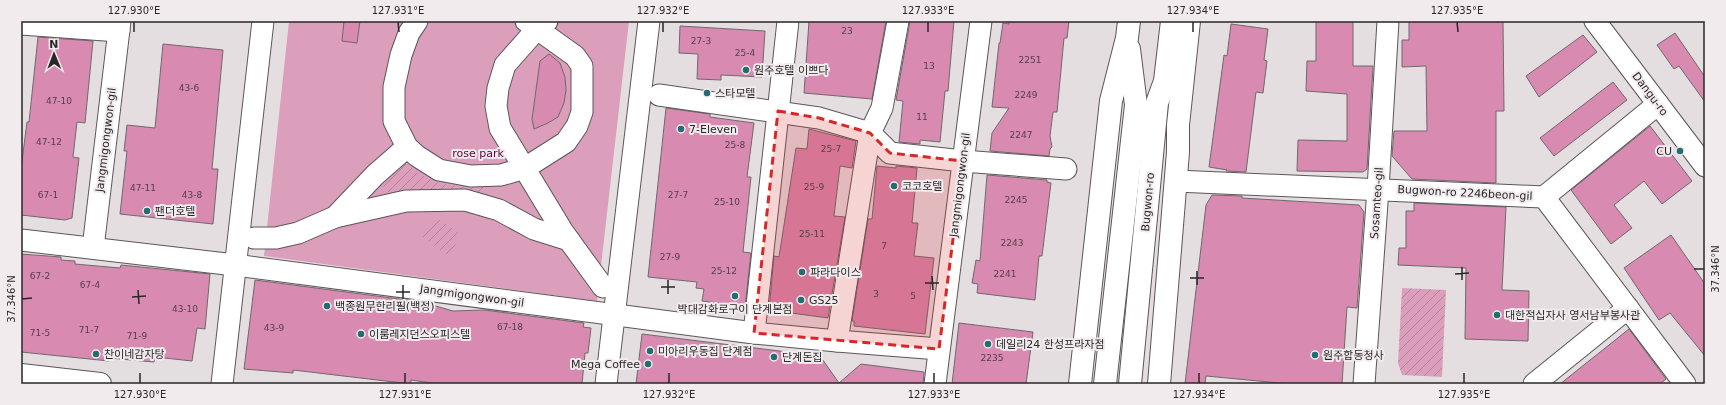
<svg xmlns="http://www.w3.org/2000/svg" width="1726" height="405" font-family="'DejaVu Sans','Noto Sans KR',sans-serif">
<defs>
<pattern id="garden-furrows" width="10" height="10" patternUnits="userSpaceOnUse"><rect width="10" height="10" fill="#db9fbb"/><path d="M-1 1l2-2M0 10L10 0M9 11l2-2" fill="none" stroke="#b28298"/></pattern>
</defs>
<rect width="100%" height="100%" fill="#e5dee1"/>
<polygon fill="#db9fbb" points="289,21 629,21 597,301 264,256"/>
<g fill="url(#garden-furrows)">
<path d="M405,163C411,167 416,172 423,176C442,187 468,188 490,186L483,201L390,195L383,186Z"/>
<polygon points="435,216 462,235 448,255 421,236"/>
<polygon points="1402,288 1446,290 1442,377 1402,375 1398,363"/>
</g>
<g fill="#d88ab0" stroke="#6f696b">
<polygon points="344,21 360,21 357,43 342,41"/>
<polygon points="809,21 886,21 872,99 804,93"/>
<polygon points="910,21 954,21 948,91 945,91 940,142 920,140 920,144 899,142 903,101 896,100"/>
<polygon points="1009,21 1069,21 1067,38 1064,38 1057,112 1053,112 1050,136 1052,147 1050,149 1049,156 990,151 992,133 1009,108 992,107 999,43 1000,43 1003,23 1009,24"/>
<polygon points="1316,21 1353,21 1353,66 1373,66 1367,169 1363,172 1297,171 1298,140 1347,141 1347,94 1306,91 1307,61 1316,61"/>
<polygon points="1409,21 1503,21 1504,111 1496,111 1496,183 1412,179 1392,156 1394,131 1427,131 1426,66 1402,67 1402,40 1409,40"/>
<polygon points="1231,24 1268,29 1264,60 1267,61 1263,93 1256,92 1246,172 1226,171 1227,170 1209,167 1224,55 1227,56"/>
<polygon points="680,26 765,31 762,77 721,75 721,80 697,79 698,54 679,53"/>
<polygon points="1675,33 1705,77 1705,102 1679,66 1674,69 1657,45"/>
<polygon points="1583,35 1597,52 1539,97 1526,76"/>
<polygon points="38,37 93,41 85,123 77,122 73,157 79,158 72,218 65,220 21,215 21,169 27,122 29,122"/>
<polygon points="163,44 223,50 212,169 218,169 213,224 120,214 127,151 124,151 127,125 155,128"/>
<polygon points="549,54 560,63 565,77 566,90 564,103 558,117 548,123 534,129 532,119 540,61"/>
<polygon points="1613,82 1627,100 1554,156 1540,138"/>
<polygon points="666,108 710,114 710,117 754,123 747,177 751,177 743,252 751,253 745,307 702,301 704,289 696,288 697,282 648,277"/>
<polygon points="1650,126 1692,181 1662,204 1644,181 1614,205 1632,228 1611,244 1571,190"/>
<polygon points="809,129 856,141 852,168 840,166 834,216 845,217 828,318 769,310 774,256 779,257 796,148 807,149"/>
<polygon points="877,166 896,168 896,166 917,168 912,223 918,223 914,256 934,258 925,334 854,326 854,321 852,321 868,219 872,219"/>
<polygon points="987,175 1047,180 1047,182 1051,183 1042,256 1039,256 1035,300 977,293 978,284 972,283 976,260 980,261"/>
<polygon points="1212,195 1242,196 1242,198 1359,205 1364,212 1357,308 1347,307 1342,384 1290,384 1206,376 1205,384 1185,384 1206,205"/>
<polygon points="1414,203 1506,207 1502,290 1529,291 1528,341 1465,339 1466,268 1398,265 1399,248 1406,248 1406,211 1414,211"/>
<polygon points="1671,235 1705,284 1705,356 1670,313 1659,320 1624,268"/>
<polygon points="21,254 61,257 61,260 75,261 75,264 120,268 121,265 210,274 205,329 197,328 192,361 155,357 154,362 109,358 109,361 21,352"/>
<polygon points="255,280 422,302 453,311 484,310 584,323 583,327 591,328 588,353 585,353 582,384 438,384 411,380 411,384 293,370 293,373 244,369"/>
<polygon points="959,323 1033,332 1026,384 952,384"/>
<polygon points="1629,329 1666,379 1660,384 1560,384"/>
<polygon points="642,334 820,356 839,383 861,364 924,372 923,384 636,384"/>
</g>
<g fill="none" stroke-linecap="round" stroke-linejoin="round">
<defs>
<g id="street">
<polyline points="417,21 409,33 401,55 394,87 394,121 407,147 417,156 439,170 471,176 501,175 525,168 566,142 577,126 582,112 582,66 575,56 526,21"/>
<polyline points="547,21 536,30 505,65 498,88 496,106 500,128 563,232 603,287"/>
<polyline points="1595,21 1705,166"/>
<polyline points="21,24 119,31"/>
<polyline points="659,95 819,118 870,133 890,153 963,161 1066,169"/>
<polyline points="1176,181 1544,197"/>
<polyline points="1544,197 1685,384"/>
<polyline points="1544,197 1658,104"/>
<polyline points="335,217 406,201 465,200 499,210 534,229 569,240"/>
<polyline points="254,238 276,238 298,233 335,217 375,175 407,147"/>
<polyline points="21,240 235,265 754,333 837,341 939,349"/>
<polyline points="93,248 120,21"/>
<polyline points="754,333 788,21"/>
<polyline points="837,341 870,133 882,108 898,21"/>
<polyline points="222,384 263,21"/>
<polyline points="606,384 649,21"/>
<polyline points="935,384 981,21"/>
<polyline points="1364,384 1378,189 1388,21"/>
<polyline points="1534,384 1628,308"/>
</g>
<g id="secondary">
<polyline points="21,375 100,384"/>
<polyline points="1080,384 1111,101 1127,38 1129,21"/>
<polyline points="1105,384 1136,105 1129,49"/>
<polyline points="1130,384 1157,103 1165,81 1172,21"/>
<polyline points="1159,384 1178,152 1178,125 1189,21"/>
</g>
</defs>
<use href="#street" stroke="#5c5658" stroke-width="23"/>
<use href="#secondary" stroke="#5c5658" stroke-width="24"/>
<use href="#street" stroke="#fff" stroke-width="21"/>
<use href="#secondary" stroke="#fff" stroke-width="22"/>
</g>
<path fill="#d62828" fill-opacity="0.2" stroke="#d62828" stroke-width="3" stroke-dasharray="8 5" stroke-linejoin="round" d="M778,111L819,118L870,133L890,153L963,161L939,349L754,333Z"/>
<path fill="none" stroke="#292728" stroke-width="1.5" d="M134,22V32M398,22L399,32M663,22V32M928,22V32M1193,22V32M1457,22L1458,32M1462,267V280M1694,269H1704M1197,271V285M1455,274L1469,273M932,276L933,290M1190,278H1204M668,280V294M925,283H939M403,285V299M661,287H675M138,290L139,304M396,292H410M132,297L146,296M22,299L32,298M140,373V383M405,373V383M669,373V383M934,373V383M1199,373V383M1464,373V383"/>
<g fill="#216d70" stroke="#f2ebee" stroke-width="1.5">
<circle cx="746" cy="70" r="4"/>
<circle cx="707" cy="93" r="4"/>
<circle cx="681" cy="129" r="4"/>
<circle cx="1680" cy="151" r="4"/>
<circle cx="894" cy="186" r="4"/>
<circle cx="147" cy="211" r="4"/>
<circle cx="802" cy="272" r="4"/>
<circle cx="735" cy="296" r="4"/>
<circle cx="801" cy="300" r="4"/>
<circle cx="327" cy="306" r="4"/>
<circle cx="1497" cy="315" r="4"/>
<circle cx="361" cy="334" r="4"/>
<circle cx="988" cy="344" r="4"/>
<circle cx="650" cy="351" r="4"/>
<circle cx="96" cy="354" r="4"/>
<circle cx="1315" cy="355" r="4"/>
<circle cx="774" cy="357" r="4"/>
<circle cx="648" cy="364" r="4"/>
</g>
<g text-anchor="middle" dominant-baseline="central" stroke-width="4" stroke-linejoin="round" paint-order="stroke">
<g font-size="9" fill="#55404a">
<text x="847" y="31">23</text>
<text x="701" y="41">27-3</text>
<text x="745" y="53">25-4</text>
<text x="1030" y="60">2251</text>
<text x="929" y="66">13</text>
<text x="189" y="88">43-6</text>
<text x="1026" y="95">2249</text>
<text x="59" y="101">47-10</text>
<text x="922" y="117">11</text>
<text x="1021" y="135">2247</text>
<text x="49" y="142">47-12</text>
<text x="735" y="145">25-8</text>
<text x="831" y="149">25-7</text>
<text x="814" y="187">25-9</text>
<text x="143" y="188">47-11</text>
<text x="48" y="195">67-1</text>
<text x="192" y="195">43-8</text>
<text x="678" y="195">27-7</text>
<text x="1016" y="200">2245</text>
<text x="727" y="202">25-10</text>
<text x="812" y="234">25-11</text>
<text x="1012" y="243">2243</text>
<text x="884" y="246">7</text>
<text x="670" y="257">27-9</text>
<text x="724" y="271">25-12</text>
<text x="1005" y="274">2241</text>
<text x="40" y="276">67-2</text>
<text x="90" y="285">67-4</text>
<text x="876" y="294">3</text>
<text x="913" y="296">5</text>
<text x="185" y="309">43-10</text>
<text x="510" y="327">67-18</text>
<text x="274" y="328">43-9</text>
<text x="89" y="330">71-7</text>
<text x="40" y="333">71-5</text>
<text x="137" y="336">71-9</text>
<text x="992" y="358">2235</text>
</g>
<g font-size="11" fill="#292728" stroke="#f2ebee" text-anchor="start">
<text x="754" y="70">원주호텔 이쁘다</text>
<text x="715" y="93">스타모텔</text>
<text x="689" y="129">7-Eleven</text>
<text x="1672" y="151" text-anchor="end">CU</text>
<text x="902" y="186">코코호텔</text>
<text x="155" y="211">팬더호텔</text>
<text x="810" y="272">파라다이스</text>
<text x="809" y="300">GS25</text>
<text x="335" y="306">백종원무한리필(백정)</text>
<text x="735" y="309" text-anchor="middle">박대감화로구이 단계본점</text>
<text x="1505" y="315">대한적십자사 영서남부봉사관</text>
<text x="369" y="334">이룸레지던스오피스텔</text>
<text x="996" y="344">데일리24 한성프라자점</text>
<text x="658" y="351">미아리우동집 단계점</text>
<text x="104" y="354">찬이네감자탕</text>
<text x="1323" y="355">원주합동청사</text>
<text x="782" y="357">단계돈집</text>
<text x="640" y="364" text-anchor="end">Mega Coffee</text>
</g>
<g font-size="11" fill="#292728" stroke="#f2ebee">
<text transform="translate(1650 94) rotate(53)">Dangu-ro</text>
<text transform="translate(106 140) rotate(-83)">Jangmigongwon-gil</text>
<text transform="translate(960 185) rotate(-83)">Jangmigongwon-gil</text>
<text transform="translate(1465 193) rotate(3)">Bugwon-ro 2246beon-gil</text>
<text transform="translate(1148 202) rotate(-85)">Bugwon-ro</text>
<text transform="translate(1377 203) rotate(-86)">Sosamteo-gil</text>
<text transform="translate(472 296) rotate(8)">Jangmigongwon-gil</text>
</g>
<g font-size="11" fill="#60003e" stroke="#f2ebee">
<text x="478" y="153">rose park</text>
</g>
</g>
<rect width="1726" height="405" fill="none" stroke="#f2ebee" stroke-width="44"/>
<g transform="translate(54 54) rotate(359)" stroke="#f2ebee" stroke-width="3" paint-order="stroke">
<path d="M0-3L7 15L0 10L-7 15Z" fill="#292728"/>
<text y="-6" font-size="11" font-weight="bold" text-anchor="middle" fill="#292728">N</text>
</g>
<rect x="22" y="22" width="1682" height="361" fill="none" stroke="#292728" stroke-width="1.5"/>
<g font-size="10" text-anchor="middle" fill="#292728">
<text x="134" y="14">127.930°E</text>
<text x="398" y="14">127.931°E</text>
<text x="663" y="14">127.932°E</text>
<text x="928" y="14">127.933°E</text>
<text x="1193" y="14">127.934°E</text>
<text x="1457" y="14">127.935°E</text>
<text transform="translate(1715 269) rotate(-90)" y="4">37.346°N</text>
<text transform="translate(11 299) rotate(-90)" y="4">37.346°N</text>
<text x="140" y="398">127.930°E</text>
<text x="405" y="398">127.931°E</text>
<text x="669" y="398">127.932°E</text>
<text x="934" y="398">127.933°E</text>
<text x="1199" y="398">127.934°E</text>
<text x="1464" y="398">127.935°E</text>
</g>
</svg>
